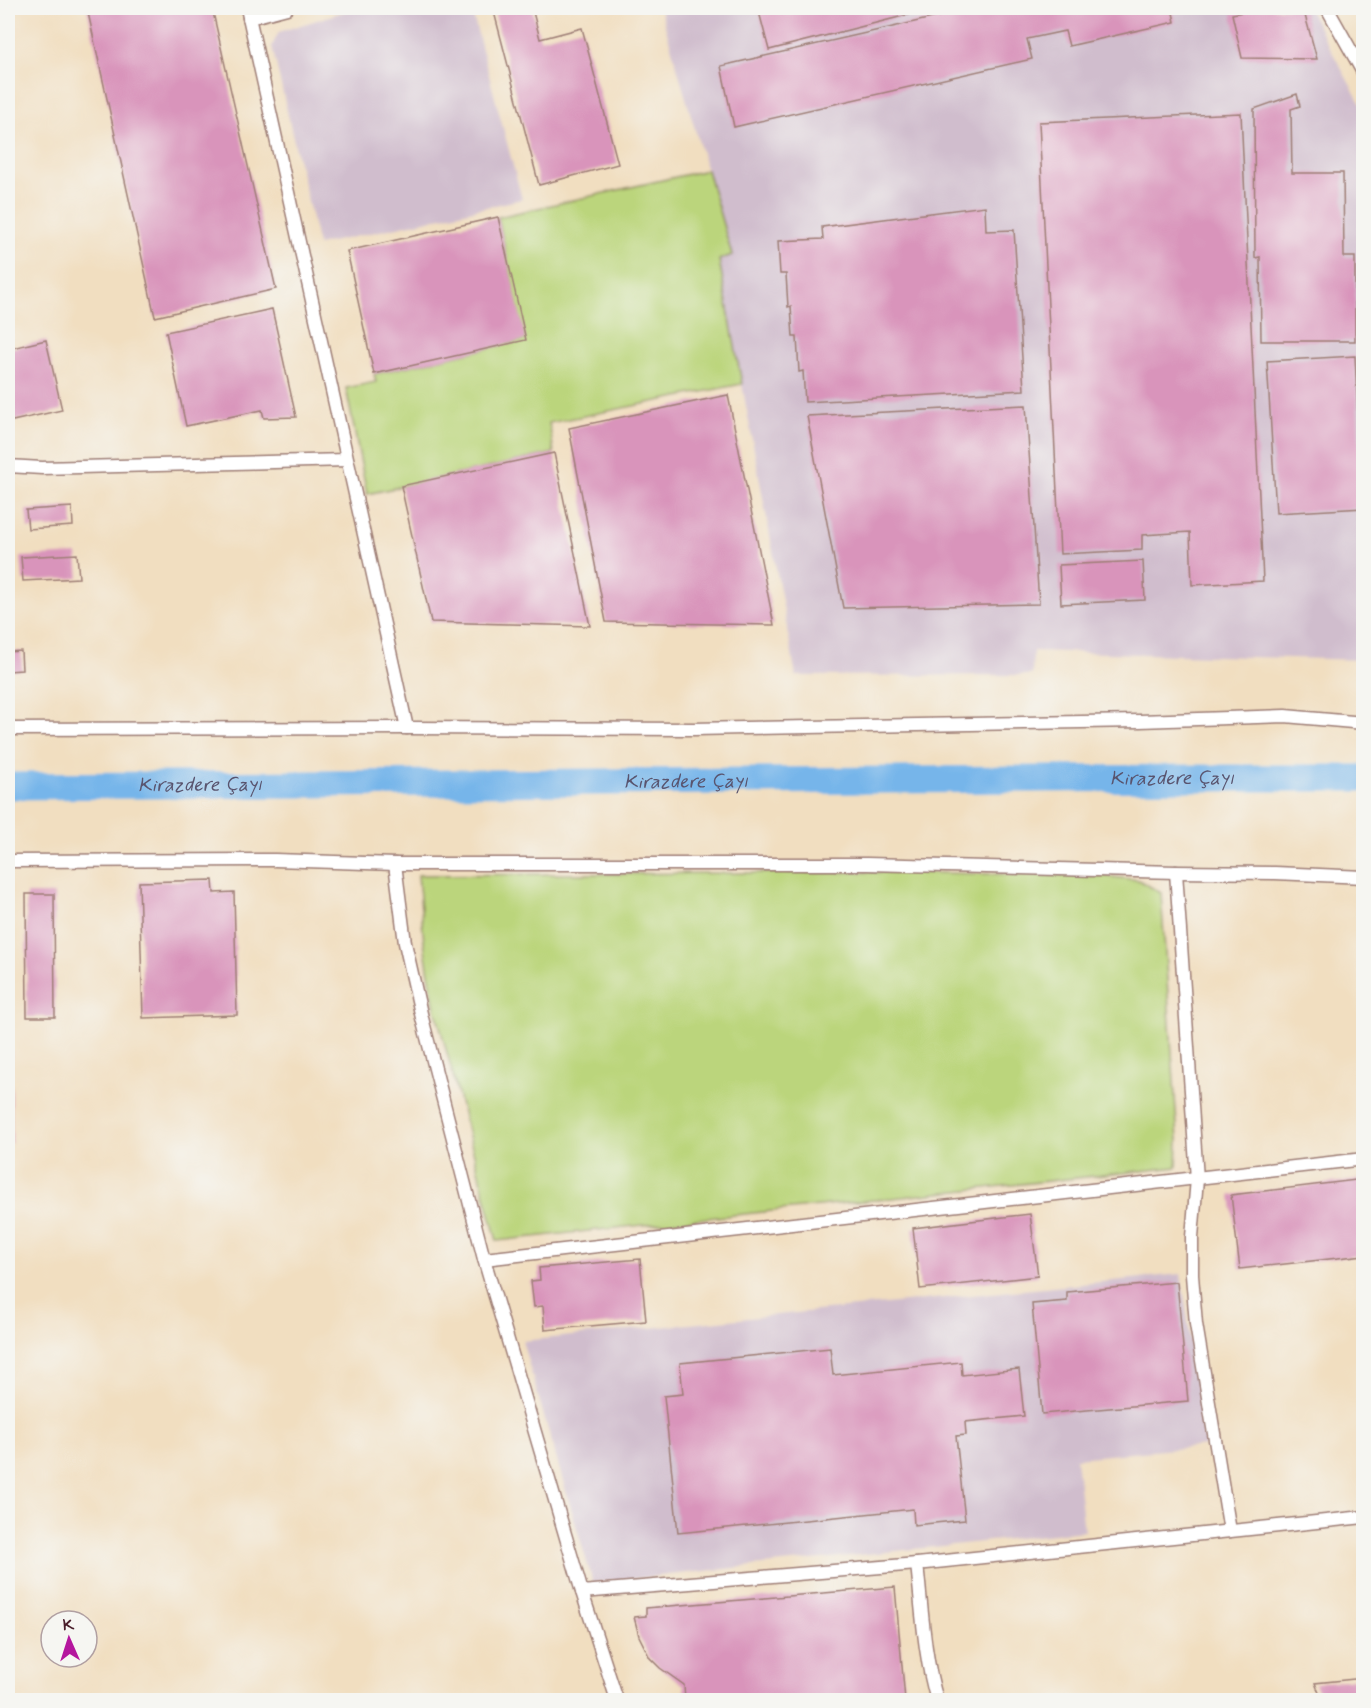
<svg xmlns="http://www.w3.org/2000/svg" width="1371" height="1708" font-family="Mynerve,sans-serif">
<rect width="100%" height="100%" fill="#f6f6f2"/>
<filter id="ink" filterUnits="userSpaceOnUse"><feTurbulence type="fractalNoise" baseFrequency=".0167" numOctaves="2"/><feDisplacementMap in="SourceGraphic" scale="12" xChannelSelector="R" yChannelSelector="G"/><feConvolveMatrix kernelMatrix="1 2 1 2 8 2 1 2 1" color-interpolation-filters="sRGB"/></filter>
<filter id="wash" filterUnits="userSpaceOnUse"><feTurbulence type="fractalNoise" baseFrequency=".008" numOctaves="4" result="noise"/><feDisplacementMap in="SourceGraphic" scale="24" xChannelSelector="R" yChannelSelector="G"/><feGaussianBlur stdDeviation="1.35" result="paint"/><feColorMatrix in="noise" values="0 0 0 0 0 0 0 0 0 0 0 0 0 0 0 0 0 1.4 0 .05"/><feComposite in="paint" operator="in"/></filter>
<g filter="url(#wash)">
<rect width="100%" height="100%" fill="#f1dec0"/>
<g fill="#d0bdcd">
<polygon points="355,8 471,8 522,199 318,245 272,46 279,32"/>
<polygon points="660,8 1308,8 1363,108 1363,660 1033,651 1032,675 796,676 719,260 731,254"/>
<polygon points="1181,1274 1206,1446 1076,1458 1084,1531 593,1583 522,1341"/>
</g>
<g fill="#bbd57b" stroke="#827a53" stroke-width="1.5">
<polygon points="707,170 732,255 719,260 742,384 549,423 554,453 367,494 346,388 376,382 374,374 525,340 498,217"/>
<polygon points="887,872 1104,876 1139,880 1161,893 1178,1140 1177,1167 497,1241 434,1004 424,943 418,875"/>
</g>
<g fill="none" stroke-linecap="round" stroke-linejoin="round">
<path stroke="#76b5ea" stroke-width="27" id="s1" d="M8,786L1198,778H1364"/>
</g>
<g id="blocks">
<g fill="#d994bb">
<polygon points="87,8 212,8 276,289 155,317"/>
<polygon points="493,8 532,8 540,39 582,28 618,164 539,185"/>
<polygon points="758,8 935,8 769,50"/>
<polygon points="976,8 1172,8 1175,22 1069,46 1065,31 1027,39 1032,59 734,127 721,66"/>
<polygon points="1263,8 1303,8 1317,59 1242,58 1232,14"/>
<polygon points="1297,94 1300,106 1291,109 1292,173 1343,173 1344,257 1355,257 1355,341 1261,341 1260,257 1255,258 1254,109"/>
<polygon points="1241,113 1263,581 1192,585 1190,532 1142,535 1142,550 1060,554 1039,122"/>
<polygon points="985,206 986,231 1014,230 1024,390 805,402 803,371 799,372 797,337 793,337 791,306 788,307 786,274 780,274 778,241 823,239 822,227"/>
<polygon points="498,217 526,340 374,374 347,251"/>
<polygon points="272,309 296,417 264,418 262,410 186,426 166,332"/>
<polygon points="46,340 62,410 8,422 8,349"/>
<polygon points="1355,356 1360,459 1364,459 1364,508 1276,513 1267,361"/>
<polygon points="728,395 774,625 606,622 569,428"/>
<polygon points="1026,405 1039,604 843,608 807,416"/>
<polygon points="554,453 590,626 431,622 401,486"/>
<polygon points="72,507 73,526 28,529 26,510"/>
<polygon points="77,554 79,578 23,581 21,557"/>
<polygon points="1143,561 1145,600 1061,604 1059,565"/>
<polygon points="21,651 22,670 8,671 8,652"/>
<polygon points="213,880 214,893 234,892 237,1015 143,1018 139,882"/>
<polygon points="26,894 54,894 55,1017 27,1017"/>
<polygon points="8,896 10,896 12,1143 8,1143"/>
<polygon points="1364,1179 1364,1255 1240,1269 1231,1195"/>
<polygon points="1030,1214 1038,1276 920,1289 913,1228"/>
<polygon points="640,1259 646,1321 545,1330 543,1306 534,1307 531,1281 540,1280 539,1268"/>
<polygon points="1177,1282 1188,1401 1042,1414 1032,1304 1067,1301 1067,1292"/>
<polygon points="830,1348 833,1375 961,1362 962,1375 1019,1369 1024,1416 965,1422 966,1435 956,1436 965,1520 914,1525 913,1509 678,1533 664,1396 683,1394 680,1363"/>
<polygon points="895,1587 905,1700 685,1700 684,1685 660,1668 650,1658 639,1636 634,1617 646,1616 646,1608"/>
<polygon points="1364,1678 1364,1700 1322,1700 1315,1683"/>
</g>
</g>
</g>
<g filter="url(#ink)">
<use href="#blocks" fill-opacity="0" stroke="#9e7e76" stroke-width="1.5"/>
<g fill="none" stroke-linecap="round" stroke-linejoin="round">
<defs>
<g id="street">
<polyline points="247,8 407,728"/>
<polyline points="1327,8 1364,74"/>
<polyline points="249,18 287,8"/>
<polyline points="8,466 42,468 347,460"/>
<polyline points="8,729 407,728 694,729 1140,721 1285,716 1364,723"/>
<polyline points="8,861 275,860 395,864 867,864 1176,872 1275,873 1364,877"/>
<polyline points="395,864 405,943 422,1018 484,1259 582,1592 617,1700"/>
<polyline points="1176,872 1197,1179 1192,1237 1192,1275 1196,1324 1230,1531"/>
<polyline points="484,1259 1364,1159"/>
<path d="M917,1564C922,1609 924,1657 937,1700"/>
<polyline points="582,1592 917,1564 1364,1517"/>
</g>
</defs>
<use href="#street" stroke="#9e7e76" stroke-width="15"/>
<use href="#street" stroke="#fff" stroke-width="12"/>
</g>
</g>
<g text-anchor="middle" dominant-baseline="central" stroke-width="6" stroke-linejoin="round" paint-order="stroke">
<g font-size="20" font-style="italic" fill="#59546e" stroke="#f6f6f2">
<text stroke="none"><textPath href="#s1" startOffset="1164">Kirazdere Çayı</textPath></text>
<text stroke="none"><textPath href="#s1" startOffset="678">Kirazdere Çayı</textPath></text>
<text stroke="none"><textPath href="#s1" startOffset="192">Kirazdere Çayı</textPath></text>
</g>
</g>
<rect width="1371" height="1708" fill="none" stroke="#f6f6f2" stroke-width="30"/>
<g transform="translate(69 1639) rotate(357)"><circle r="28" fill="#f6f6f2" stroke="#b1a0a2" stroke-width="1.5"/>
<path d="M0-4.5L10 22L0 15L-10 22Z" fill="#b5179e"/>
<text y="-9" font-size="16" font-weight="bold" text-anchor="middle" fill="#4a1f2b">K</text>
</g>
</svg>
